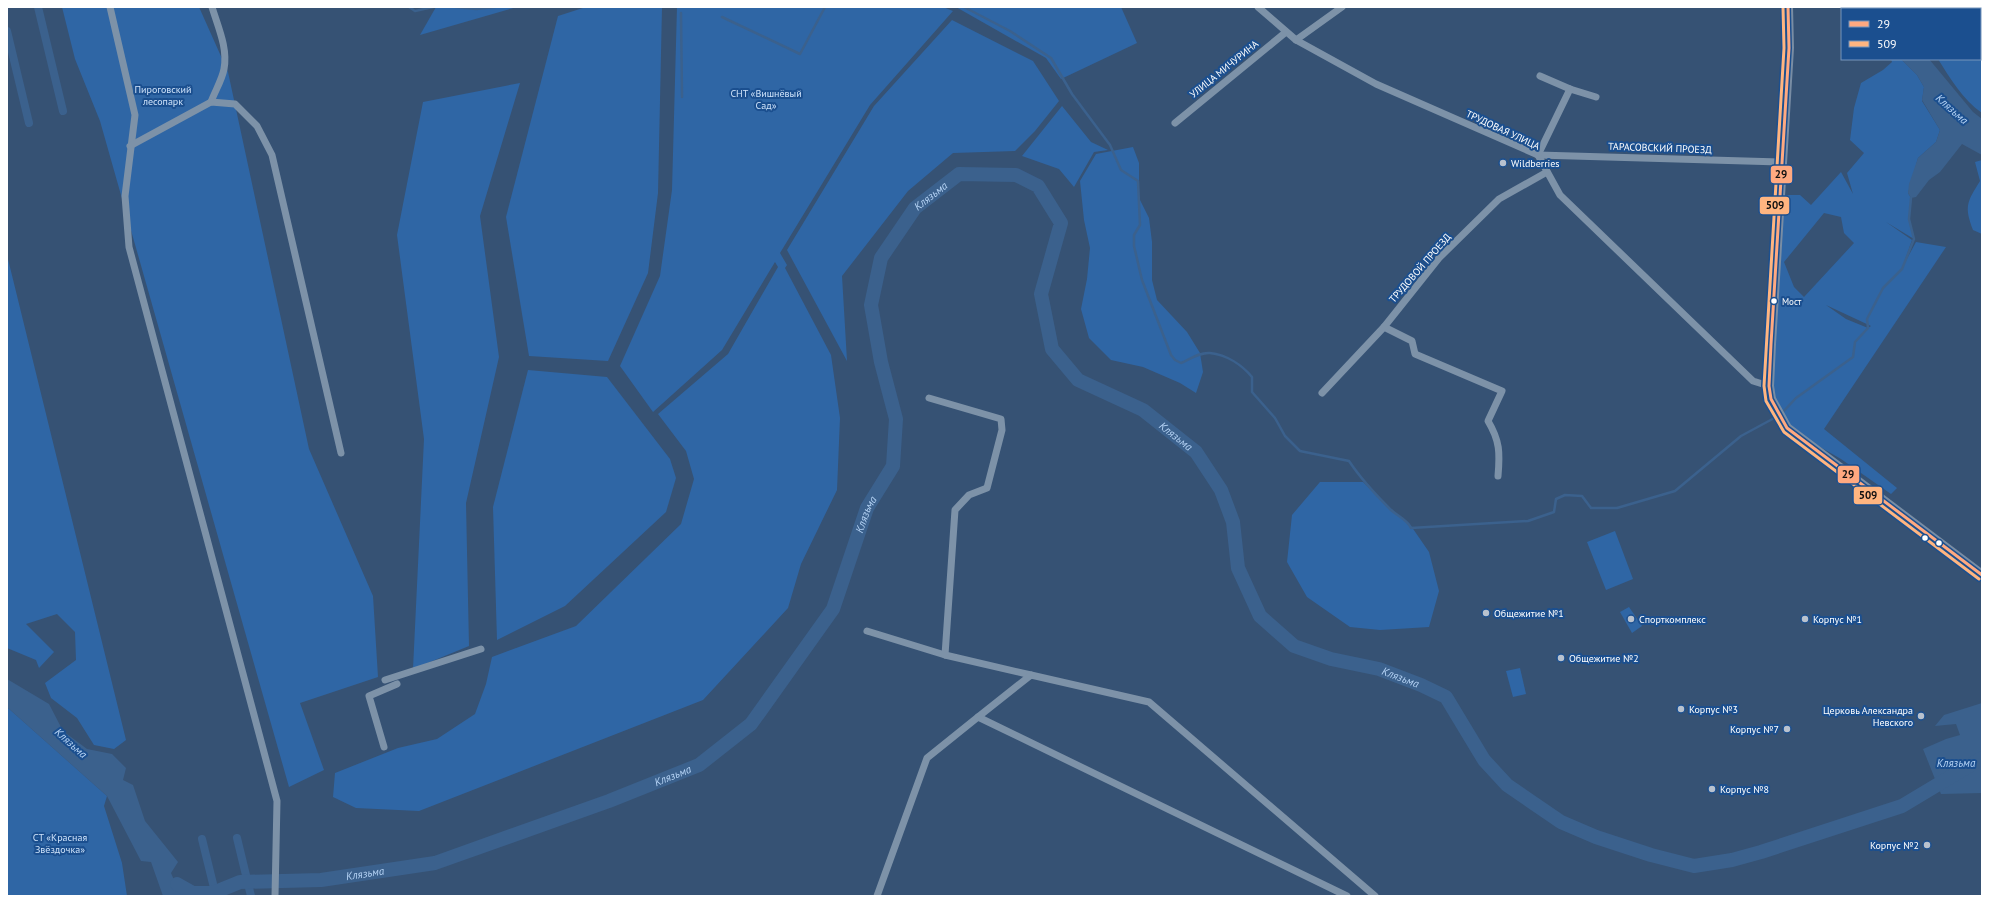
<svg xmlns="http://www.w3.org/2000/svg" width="1989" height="903" font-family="'PT Sans',sans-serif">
<rect width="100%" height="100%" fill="#365274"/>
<g fill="#2f66a5" fill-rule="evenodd">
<polygon points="62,7 199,7 228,72 309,449 373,596 378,677 300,703 324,770 289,787 100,121 75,59"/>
<polygon points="436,7 517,7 420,35"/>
<polygon points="586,7 662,7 658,193 648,273 608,361 529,356 506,217 558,16"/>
<polygon points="677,7 943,7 953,11 870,105 780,253 787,265 785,268 831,355 840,418 837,490 801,564 788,608 703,700 419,811 356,808 333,797 335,773 398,748 437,739 475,714 486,684 492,657 576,626 681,524 694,479 686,451 658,414 728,354 778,267 775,262 722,350 653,412 620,366 660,276 672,190"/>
<polygon points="956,7 1121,7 1137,43 1061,79 1046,58"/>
<path d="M1905,7H1982V113C1963,100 1950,78 1938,59H1980V9H1907Z"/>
<polygon points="952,20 1033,61 1059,101 1035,131 1015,151 953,153 908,191 842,276 847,361 787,250 874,106"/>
<path d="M1891,59H1901L1917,75L1924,87L1922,101L1940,130L1936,142L1918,158L1908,193L1911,198L1909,219L1914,239L1886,222L1912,240L1903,266L1916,242L1946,247L1824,429L1897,488L1891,494L1841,459L1787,428L1769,386L1780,195H1800L1811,205L1841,172L1853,194L1847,173L1864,153L1850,140L1854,108L1861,83L1883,70L1892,62ZM1824,213L1841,217L1844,233L1854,243L1804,297L1794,287L1784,262ZM1826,305L1871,326L1868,328L1846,319Z"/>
<polygon points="520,83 480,216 499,357 466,503 469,646 413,669 424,439 397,235 423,102"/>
<polygon points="1062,106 1091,142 1108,150 1094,152 1074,187 1059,169 1022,156"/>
<polygon points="1133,147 1139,163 1139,198 1149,218 1152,242 1152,280 1157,300 1187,332 1200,353 1203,372 1196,393 1180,383 1143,367 1111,360 1089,338 1081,309 1087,279 1090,248 1084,220 1080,181 1096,154"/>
<path d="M1982,160V234L1973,230C1964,206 1967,202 1980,181L1975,162Z"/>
<polygon points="7,255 126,740 114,749 94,745 77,718 51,698 45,683 76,660 75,632 57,614 26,624 54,652 39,668 36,660 7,648"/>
<polygon points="528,370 607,377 670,459 676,478 666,512 565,606 497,640 493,507"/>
<polygon points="1320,482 1363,482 1392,511 1409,523 1429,552 1439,591 1429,627 1380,630 1350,627 1307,597 1287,562 1292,515"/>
<polygon points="1615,531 1633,579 1606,590 1587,542"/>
<polygon points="1629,607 1642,626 1632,633 1620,612"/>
<polygon points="1520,668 1526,694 1513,697 1506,671"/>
<polygon points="7,707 107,796 104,806 122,863 127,896 7,896"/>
</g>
<g fill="#3b618d">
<polygon points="1901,59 1929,59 1973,112 1982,119 1982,155 1962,144 1940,172 1929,180 1916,197 1911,198 1908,193 1909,184 1918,158 1936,142 1940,130 1922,100 1924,87 1917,75"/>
<polygon points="7,679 49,704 63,731 87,749 112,754 126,768 123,780 133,785 145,821 178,862 171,873 174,880 195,888 192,896 163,896 151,862 141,861 107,796 7,707"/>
<polygon points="1982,703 1982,793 1941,794 1923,749 1946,739 1960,735 1956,724 1935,726 1944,715"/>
</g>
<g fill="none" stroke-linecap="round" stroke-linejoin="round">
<g stroke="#3b618d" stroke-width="2.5">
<polyline points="409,7 415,11 433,7"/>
<polyline points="456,7 476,9 495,7"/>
<path d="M964,7L1010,31L1051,58L1072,94L1110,145L1121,170L1138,181L1140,225L1134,235V246L1142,280L1171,355L1175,360L1181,363C1190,359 1200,352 1210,353C1227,355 1242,365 1252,377V392L1275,418L1285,436L1300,451L1349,461C1361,479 1375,494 1390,509C1397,516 1407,519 1411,528L1528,521L1554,512L1556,499L1565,495L1582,496L1591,508H1617L1675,491L1741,436L1778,416"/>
<polyline points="681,13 682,97"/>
<polyline points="722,17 800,54 825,7"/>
<polyline points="1782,413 1796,398 1853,357 1855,342 1868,328 1867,319 1883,288 1902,269 1914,239 1909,219 1911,198"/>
</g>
<g stroke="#3b618d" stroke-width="8">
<polyline points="38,7 63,111"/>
<polyline points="7,31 29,123"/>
<polyline points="237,838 251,896"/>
<polyline points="202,839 216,896"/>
</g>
<path stroke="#3b618d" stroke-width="14" id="s1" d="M177,884L193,893H213L240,882L321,880L435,863L609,801L699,765L751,724L833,609L867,508L893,466L896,419L881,362L871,305L881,258L915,208L959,174L1016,175L1038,186L1061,223L1041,294L1052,349L1078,380L1143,410L1196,452L1221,490L1233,522L1238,568L1260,616L1294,646L1331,659L1379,669L1421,685L1446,697L1484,760L1507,785L1561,822L1596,837L1651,855L1694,866L1732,860L1761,852L1902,806L1982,758"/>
<g stroke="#7d92a8" stroke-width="7">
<polyline points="110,7 135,115 125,196 129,247 277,801 275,896"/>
<polyline points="1258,7 1296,40 1376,84 1538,155 1560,195 1753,381 1769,386"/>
<polyline points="1296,40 1342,7"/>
<polyline points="1540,76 1570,89 1596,97"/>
<path d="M211,102C215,91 222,80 224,69C228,48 218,27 212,7"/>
<polyline points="1175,123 1286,32"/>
<polyline points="130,146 211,102 235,104 257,126 272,155 341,453"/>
<polyline points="1538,155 1783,162"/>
<polyline points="1538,155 1570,89"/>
<path d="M1384,327L1412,341L1415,354L1502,391L1488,421C1500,441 1500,453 1498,476"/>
<polyline points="1322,393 1384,327 1439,258 1499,199 1547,172"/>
<polyline points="929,398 1001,419 1002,430 987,488 969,495 955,510 945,655 1031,675"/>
<polyline points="867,631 945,655"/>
<polyline points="385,680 481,649"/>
<polyline points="384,747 369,696 397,684"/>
<polyline points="877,896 927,758 978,717"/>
<polyline points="1347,896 978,717 1031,675 1149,702 1375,896"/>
</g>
<polyline stroke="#798da4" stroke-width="10" points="1788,7 1789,48 1771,344 1769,386 1771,399 1787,428 1982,575"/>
<defs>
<polyline id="bus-1" points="1788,7 1789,48 1771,344 1769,386 1771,399 1787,428 1982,575"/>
<polyline id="bus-2" points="1783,7 1784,48 1764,386 1766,401 1784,432 1979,579"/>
</defs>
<use href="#bus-1" stroke="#1b4f8f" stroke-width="6"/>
<use href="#bus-2" stroke="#1b4f8f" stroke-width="6"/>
<use href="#bus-1" stroke="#ffa980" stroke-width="3"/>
<use href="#bus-2" stroke="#ffb580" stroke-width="3"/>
</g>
<g fill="#b9c2ce" stroke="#1b4f8f" stroke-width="1.5">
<circle cx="1503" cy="163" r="4"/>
<circle cx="1486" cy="613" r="4"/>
<circle cx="1631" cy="619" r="4"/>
<circle cx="1805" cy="619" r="4"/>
<circle cx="1561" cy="658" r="4"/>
<circle cx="1681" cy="709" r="4"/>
<circle cx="1921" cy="716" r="4"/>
<circle cx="1787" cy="729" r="4"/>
<circle cx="1712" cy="789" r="4"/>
<circle cx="1927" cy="845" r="4"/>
</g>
<g fill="#fff" stroke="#1b4f8f" stroke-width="1.5">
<circle cx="1774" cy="301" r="3.5"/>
<circle cx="1925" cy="538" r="3.5"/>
<circle cx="1939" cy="543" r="3.5"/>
</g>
<g text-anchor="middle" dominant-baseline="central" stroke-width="4" stroke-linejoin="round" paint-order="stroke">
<g font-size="9" fill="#fff" stroke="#1b4f8f" text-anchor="start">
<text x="1782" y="301">Мост</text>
</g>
<g font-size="10" fill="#fff" stroke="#1b4f8f">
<text transform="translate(1224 69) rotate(-39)">УЛИЦА МИЧУРИНА</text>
<text transform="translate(1503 130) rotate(25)">ТРУДОВАЯ УЛИЦА</text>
<text transform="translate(1660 148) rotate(2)">ТАРАСОВСКИЙ ПРОЕЗД</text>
<text transform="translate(1420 268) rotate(-49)">ТРУДОВОЙ ПРОЕЗД</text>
</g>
<g font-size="10" fill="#cfe3fa" stroke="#1b4f8f">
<text x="163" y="89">Пироговский<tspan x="163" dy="12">лесопарк</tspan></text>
<text x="766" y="93">СНТ «Вишнёвый<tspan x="766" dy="12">Сад»</tspan></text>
<text x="60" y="837">СТ «Красная<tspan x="60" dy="12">Звёздочка»</tspan></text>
</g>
<g font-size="10" fill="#fff" stroke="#1b4f8f" text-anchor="start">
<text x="1511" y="163">Wildberries</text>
<text x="1494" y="613">Общежитие №1</text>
<text x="1639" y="619">Спорткомплекс</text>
<text x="1813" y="619">Корпус №1</text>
<text x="1569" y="658">Общежитие №2</text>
<text x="1689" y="709">Корпус №3</text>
<text x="1913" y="710" text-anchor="end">Церковь Александра<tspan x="1913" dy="12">Невского</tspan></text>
<text x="1779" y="729" text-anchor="end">Корпус №7</text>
<text x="1720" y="789">Корпус №8</text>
<text x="1919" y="845" text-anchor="end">Корпус №2</text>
</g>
<g font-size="11" font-style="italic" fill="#b5d3f5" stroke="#1b4f8f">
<text transform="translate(1952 109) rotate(42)">Клязьма</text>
<text stroke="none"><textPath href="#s1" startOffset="1201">Клязьма</textPath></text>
<text stroke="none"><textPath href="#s1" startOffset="1646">Клязьма</textPath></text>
<text stroke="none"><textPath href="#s1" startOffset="853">Клязьма</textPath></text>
<text stroke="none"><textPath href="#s1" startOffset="2007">Клязьма</textPath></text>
<text transform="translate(71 743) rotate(42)">Клязьма</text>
<text x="1956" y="763">Клязьма</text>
<text stroke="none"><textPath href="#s1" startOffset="517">Клязьма</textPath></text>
<text stroke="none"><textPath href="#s1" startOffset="193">Клязьма</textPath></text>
</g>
</g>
<g stroke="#1b4f8f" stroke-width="1.5">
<rect x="1770" y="165" width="23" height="19" rx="4" fill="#ffa980"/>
<rect x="1759" y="196" width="31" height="19" rx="4" fill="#ffb580"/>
<rect x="1837" y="465" width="23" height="19" rx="4" fill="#ffa980"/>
<rect x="1853" y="486" width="30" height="19" rx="4" fill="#ffb580"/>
</g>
<g font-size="11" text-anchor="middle" font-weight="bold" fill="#111">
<text x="1781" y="178">29</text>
<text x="1775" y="209">509</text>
<text x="1848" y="478">29</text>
<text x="1868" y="499">509</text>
</g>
<rect width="1989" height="903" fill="none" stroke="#ffffff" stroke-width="16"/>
<rect x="1841" y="8" width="140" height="52" fill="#1b4f8f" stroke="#7695bc"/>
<rect x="1849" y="21" width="20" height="6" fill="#ffa980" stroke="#7695bc"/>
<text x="1877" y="28" font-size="12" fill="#ffffff">29</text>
<rect x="1849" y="41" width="20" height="6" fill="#ffb580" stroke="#7695bc"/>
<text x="1877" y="48" font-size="12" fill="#ffffff">509</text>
</svg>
